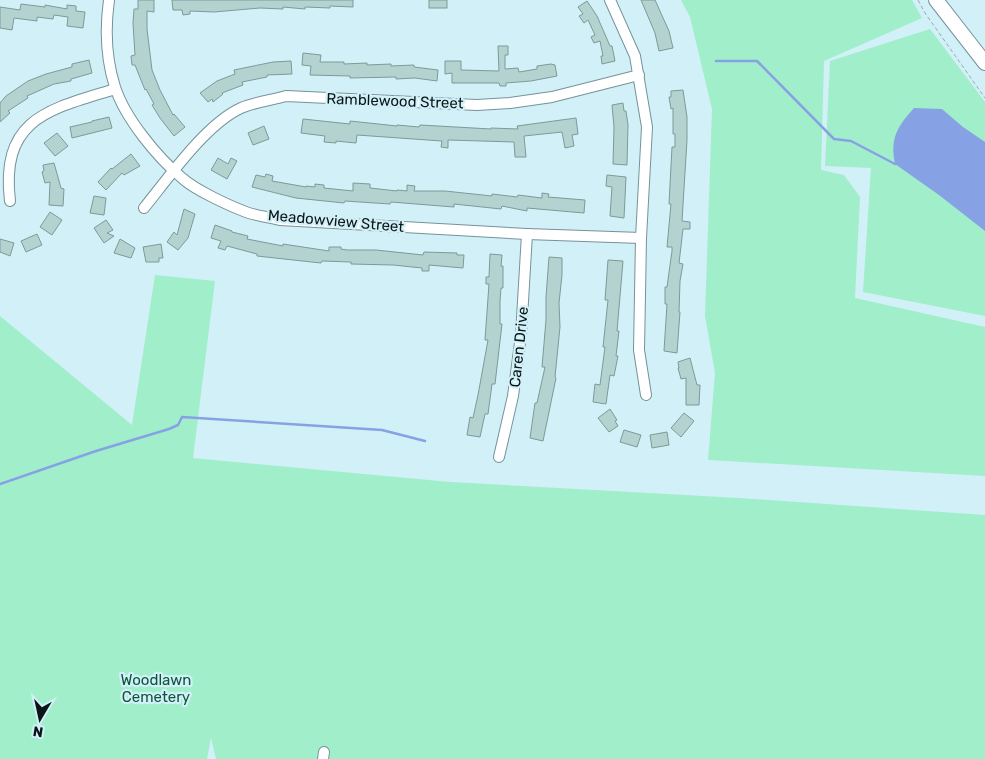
<svg xmlns="http://www.w3.org/2000/svg" width="985" height="759" font-family="Rubik,sans-serif">
<rect width="100%" height="100%" fill="#d2f0f7"/>
<g fill="#a1eecb">
<polygon points="681,0 912,0 922,18 824,61 821,170 844,175 860,197 855,298 985,327 985,476 708,460 715,373 705,316 712,109 690,17"/>
<polygon points="930,29 985,102 985,316 863,292 871,168 825,166 830,61"/>
<polygon points="155,275 215,281 193,458 450,482 739,498 985,515 985,759 216,759 211,738 207,759 0,759 0,316 132,425"/>
</g>
<path fill="#87a2e4" d="M914,108L942,109L963,127L985,142V231L939,195L895,164C890,138 897,127 914,108Z"/>
<g fill="none" stroke-linecap="round" stroke-linejoin="round">
<g stroke="#87a2e4" stroke-width="2.5">
<polyline points="716,61 757,61 834,139 851,141 895,164"/>
<polyline points="0,484 96,451 169,429 178,425 182,417 382,430 425,441"/>
</g>
</g>
<g fill="#b4d3d0" stroke="#7d9a98">
<polygon points="138,0 154,0 154,12 147,11 147,29 152,70 160,90 173,115 174,114 185,127 174,136 160,118 152,105 154,104 146,89 145,90 135,65 132,65 131,56 135,55 133,23 134,9 138,9"/>
<polygon points="172,0 353,0 353,7 330,6 330,8 305,7 305,9 283,7 283,9 260,8 214,12 190,11 190,14 183,15 182,10 173,10"/>
<rect x="429" y="0" width="18" height="8"/>
<polygon points="641,0 655,0 669,31 673,48 659,51 655,33"/>
<polygon points="587,1 597,16 610,46 612,46 615,61 602,64 601,56 603,56 600,41 594,43 591,37 595,35 588,20 584,23 579,16 583,14 578,7"/>
<polygon points="21,4 45,7 45,5 67,9 67,5 76,6 76,11 85,12 83,28 67,26 68,17 54,15 53,19 37,17 37,21 14,18 12,30 0,28 0,7 20,10"/>
<polygon points="498,46 508,46 508,55 505,55 505,69 518,68 519,72 537,69 537,66 551,64 555,65 557,76 531,81 506,83 506,86 500,86 499,83 452,83 452,73 445,74 445,61 461,61 461,70 499,71"/>
<polygon points="303,53 321,55 320,62 344,62 344,64 367,63 367,65 391,64 391,66 414,65 414,67 438,70 437,81 415,78 396,79 396,77 350,78 350,76 310,75 311,66 302,65"/>
<polygon points="89,60 92,73 71,79 71,81 54,84 27,96 28,98 8,111 10,113 0,122 0,103 6,96 28,81 46,74 72,67 72,64"/>
<polygon points="291,61 292,74 267,75 267,77 242,82 243,85 222,93 223,94 213,102 212,99 208,102 200,93 217,81 235,74 234,70 273,62"/>
<polygon points="683,90 687,117 687,140 682,221 690,222 690,229 683,229 679,263 683,264 680,281 679,312 680,312 677,353 664,351 667,304 665,304 665,287 667,287 672,251 672,247 667,247 671,204 669,204 672,147 675,147 675,134 673,134 673,108 671,109 669,97 671,97 671,91"/>
<polygon points="623,103 624,111 626,111 628,125 627,165 613,164 614,127 612,105"/>
<polygon points="109,117 112,128 72,138 70,127 92,122 92,121"/>
<polygon points="576,118 578,134 572,135 574,146 565,148 562,132 524,136 526,157 515,157 514,142 448,140 448,148 441,147 442,141 357,135 356,143 336,141 336,143 324,142 325,136 301,133 303,119 350,124 350,121 397,126 397,125 419,127 420,125 491,129 491,128 518,129 517,126"/>
<polygon points="264,126 269,139 253,145 248,133"/>
<polygon points="57,133 68,146 55,156 44,143"/>
<polygon points="131,154 140,166 124,175 122,173 106,190 98,182 111,168 112,169"/>
<polygon points="218,158 228,164 231,158 237,161 227,179 211,170"/>
<polygon points="54,163 61,188 64,189 63,206 49,205 50,182 45,183 42,172 44,171 43,165"/>
<polygon points="266,174 273,176 272,181 306,187 306,186 315,187 315,184 324,185 324,188 353,191 353,183 370,184 370,188 397,191 397,190 407,191 407,185 415,186 414,191 445,191 492,196 492,194 517,197 518,195 542,198 542,193 549,194 548,197 585,200 584,213 527,208 527,211 502,206 501,209 454,204 454,207 391,202 390,204 345,201 344,203 296,198 252,187 256,175 265,177"/>
<polygon points="607,175 626,177 624,218 610,216 612,187 606,186"/>
<polygon points="94,196 106,198 104,215 90,213"/>
<polygon points="184,209 195,214 188,238 178,250 167,242 174,232 177,235"/>
<polygon points="50,212 62,220 52,235 40,227"/>
<polygon points="106,220 113,230 107,233 114,236 104,243 94,228"/>
<polygon points="215,225 232,231 232,232 248,236 247,239 283,246 283,244 329,251 329,247 341,247 341,249 347,250 376,250 423,255 424,252 457,253 457,255 464,255 463,268 429,265 429,271 422,271 422,268 393,265 351,264 351,262 322,261 321,263 275,258 257,256 257,254 227,246 225,250 218,248 221,241 211,238"/>
<polygon points="37,234 42,245 26,252 21,241"/>
<polygon points="0,239 14,243 10,256 0,252"/>
<polygon points="120,239 135,248 131,258 114,253"/>
<polygon points="161,244 163,258 159,258 159,262 146,262 143,247"/>
<polygon points="490,254 502,255 501,266 503,266 503,288 501,288 500,301 500,324 502,324 495,384 492,384 488,414 485,414 480,437 467,435 470,417 473,418 478,395 488,340 485,340 489,284 486,284 486,277 489,277"/>
<polygon points="549,257 562,258 562,275 559,303 560,327 555,377 556,378 543,441 530,438 535,403 537,403 545,367 542,367 546,320 546,297"/>
<polygon points="608,260 623,261 617,331 619,331 616,356 618,356 614,376 610,375 606,404 593,402 595,384 600,385 605,347 603,347 608,300 605,300"/>
<polygon points="690,358 697,385 700,385 699,405 686,405 686,378 681,379 678,368 679,368 678,362"/>
<polygon points="610,409 617,420 615,421 618,426 609,432 598,418"/>
<polygon points="684,413 694,421 681,437 671,428"/>
<polygon points="624,430 641,435 637,447 620,442"/>
<polygon points="667,432 669,445 652,448 650,435"/>
</g>
<g fill="none" stroke-linecap="round" stroke-linejoin="round">
<defs>
<g id="minor">
<path d="M109,0C105,29 106,59 115,87C125,118 157,157 182,178C195,190 230,206 246,212C257,216 269,217 280,220L527,234L641,238"/>
<polyline points="610,0 635,56 647,127 641,238 639,350 646,395"/>
<path d="M10,201C0,117 51,109 115,89"/>
<path d="M144,208C169,177 206,124 241,108C255,102 272,100 286,96L477,105L510,103L552,97L639,75"/>
<polyline points="499,457 513,396 521,335 527,234"/>
<polyline points="323,759 324,752"/>
</g>
<polyline id="secondary" points="936,0 985,63"/>
</defs>
<use href="#minor" stroke="#769299" stroke-width="12"/>
<use href="#secondary" stroke="#769299" stroke-width="16"/>
<polyline stroke="#94acb2" stroke-width="1" stroke-dasharray="4 2.5" stroke-linecap="butt" points="918,0 925,13 985,98"/>
<use href="#minor" stroke="#fff" stroke-width="10"/>
<use href="#secondary" stroke="#fff" stroke-width="14"/>
</g>
<g text-anchor="middle" dominant-baseline="central" stroke-width="4.5" stroke-linejoin="round" paint-order="stroke">
<g font-size="15" fill="#0a1518" stroke="#d2f0f7">
<text transform="translate(395 101) rotate(2)">Ramblewood Street</text>
<text transform="translate(336 221) rotate(5)">Meadowview Street</text>
<text transform="translate(519 347) rotate(-84)">Caren Drive</text>
</g>
<g font-size="15" fill="#0d543c" stroke="#d2f0f7">
<text x="156" y="680">Woodlawn<tspan x="156" dy="17">Cemetery</tspan></text>
</g>
</g>
<g transform="translate(40 719) rotate(189)" stroke="#d2f0f7" stroke-width="4" paint-order="stroke">
<path d="M0-4L9 19L0 12L-9 19Z" fill="#0a1518"/>
<text y="-8" font-size="14" font-weight="bold" text-anchor="middle" fill="#0a1518">N</text>
</g>
</svg>
